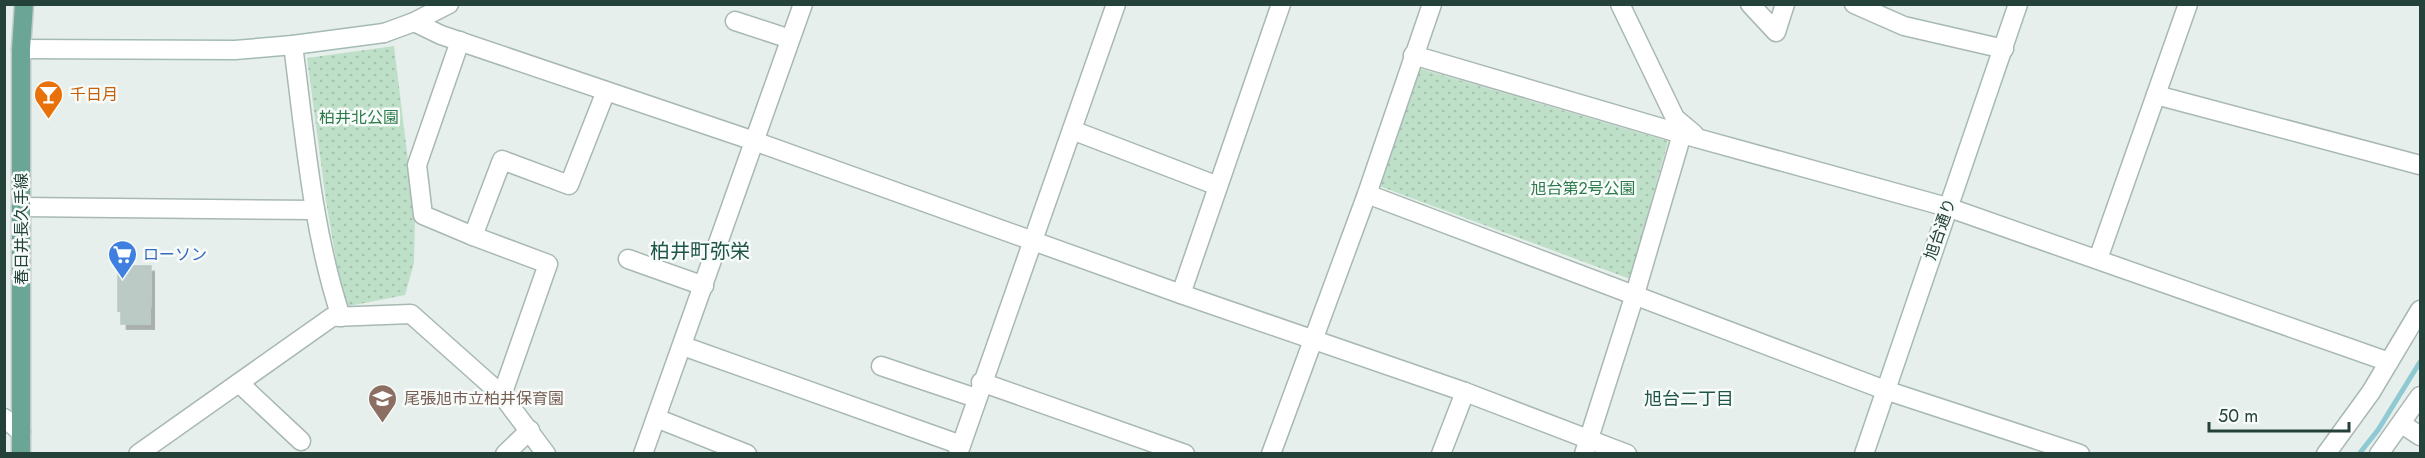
<svg xmlns="http://www.w3.org/2000/svg" width="2425" height="458" font-family="Jost,'Noto Sans JP',sans-serif">
<defs>
<pattern id="park-dots" width="8" height="8" patternUnits="userSpaceOnUse" patternTransform="scale(1.5)"><rect width="8" height="8" fill="#bfe0c8"/><path d="M2 2h.1M6 6h.1" fill="none" stroke="#a4c1ad" stroke-width="1.8" stroke-linecap="round"/></pattern>
<filter id="shadow"><feDropShadow dx="5.5" dy="5.5" stdDeviation="0" flood-color="#0004"/></filter>
</defs>
<rect width="100%" height="100%" fill="#e6efeb"/>
<g fill="url(#park-dots)">
<polygon points="394,46 415,218 414,263 405,295 344,307 326,201 307,58"/>
<polygon points="1418,68 1668,141 1630,279 1379,186"/>
</g>
<g fill="none" stroke-linecap="round" stroke-linejoin="round">
<polyline stroke="#8ec9d4" stroke-width="5" points="2359,454 2378,430 2420,362"/>
</g>
<polygon fill="#bbcac4" stroke="#b8c9c2" stroke-width="1.5" filter="url(#shadow)" points="118,266 151,266 150,324 121,324 121,312 118,311"/>
<g fill="none" stroke-linecap="round" stroke-linejoin="round">
<defs>
<g id="street">
<polyline points="1620,4 1675,118 1694,134"/>
<polyline points="1750,4 1776,32 1785,4"/>
<polyline points="1854,4 1904,26 2004,49"/>
<polyline points="735,21 790,39"/>
<polyline points="414,22 441,35 754,141 1181,294 1465,392 1627,454"/>
<polyline points="384,33 414,22 449,4"/>
<polyline points="460,41 417,165 423,215 473,236 502,160 569,185 606,91"/>
<path d="M293,45C305,136 312,229 341,317"/>
<polyline points="1413,55 1682,134 1947,207 2389,362"/>
<polyline points="2156,95 2420,165"/>
<polyline points="1072,130 1218,186"/>
<polyline points="1367,194 1885,390 2080,454"/>
<polyline points="21,207 315,210"/>
<polyline points="473,236 548,264 502,395"/>
<polyline points="628,259 704,286"/>
<polyline points="2098,259 2188,4"/>
<polyline points="1181,294 1281,4"/>
<polyline points="683,346 961,445"/>
<polyline points="881,366 976,398"/>
<polyline points="981,382 1185,454"/>
<polyline points="239,383 301,441"/>
<polyline points="4,418 21,432"/>
<polyline points="656,418 747,454"/>
<polyline points="2402,424 2420,436"/>
<polyline points="138,454 332,317 411,314 502,395 546,454"/>
<polyline points="505,454 530,430"/>
<polyline points="643,454 803,4"/>
<polyline points="958,454 1116,4"/>
<polyline points="1271,454 1367,194 1432,4"/>
<polyline points="1441,454 1465,392"/>
<polyline points="1584,454 1635,294 1682,134"/>
<polyline points="2326,454 2371,392 2420,310"/>
<polyline points="2379,454 2420,396"/>
</g>
<g id="secondary">
<polyline points="21,49 235,50 293,45 384,33"/>
<polyline points="1864,454 2018,4"/>
</g>
<polyline id="primary" points="21,454 21,49 24,4"/>
</defs>
<use href="#street" stroke="#a8b8b2" stroke-width="21"/>
<use href="#secondary" stroke="#a4bbb3" stroke-width="21"/>
<use href="#primary" stroke="#c2cac8" stroke-width="21"/>
<use href="#street" stroke="#fff" stroke-width="18"/>
<use href="#secondary" stroke="#fff" stroke-width="18"/>
<use href="#primary" stroke="#6aa596" stroke-width="18"/>
</g>
<defs>
<symbol id="bar-pin" viewBox="-11 -11 22 30"><path d="M0 17L-7.5 6A9.5 9.5 0 1 1 7.5 6Z" fill="#e8710a" stroke="#f7fbf9"/><path d="M-6-5H6L.8 .8V4.5H3.5V6h-7V4.5H-.8V.8Z" fill="#fff"/></symbol>
<symbol id="supermarket-pin" viewBox="-11 -11 22 30"><path d="M0 17L-7.5 6A9.5 9.5 0 1 1 7.5 6Z" fill="#3f7fe0" stroke="#f7fbf9"/><path d="M-6-5.5h2.5l.6 2H6L4.5 2H-2.5L-4.4-4H-6ZM-1.5 3.2a1.3 1.3 0 1 0 .1 0ZM3 3.2a1.3 1.3 0 1 0 .1 0Z" fill="#fff"/></symbol>
<symbol id="school-pin" viewBox="-11 -11 22 30"><path d="M0 17L-7.5 6A9.5 9.5 0 1 1 7.5 6Z" fill="#8d6e63" stroke="#f7fbf9"/><path d="M0-5L7-2L0 1L-7-2ZM-4 1L0 2.5L4 1V4Q0 6-4 4Z" fill="#fff"/></symbol>
</defs>
<g fill-rule="evenodd">
<use href="#bar-pin" x="32" y="78" width="33" height="45"/>
<use href="#supermarket-pin" x="106" y="238" width="33" height="45"/>
<use href="#school-pin" x="366" y="382" width="33" height="45"/>
</g>
<g text-anchor="middle" dominant-baseline="central" stroke-width="5" stroke-linejoin="round" paint-order="stroke">
<g font-size="16" fill="#c56008" stroke="#f7fbf9" text-anchor="start">
<text x="70" y="94">千日月</text>
</g>
<g font-size="16" fill="#2d7a4b" stroke="#f7fbf9">
<text x="359" y="117">柏井北公園</text>
<text x="1583" y="188">旭台第2号公園</text>
</g>
<g font-size="16" fill="#24423a" stroke="#f7fbf9">
<text transform="translate(21 229) rotate(-90)">春日井長久手線</text>
<text transform="translate(1940 229) rotate(-71)">旭台通り</text>
</g>
<g font-size="16" fill="#366cbe" stroke="#f7fbf9" text-anchor="start">
<text x="143" y="254">ローソン</text>
</g>
<g font-size="16" fill="#785e54" stroke="#f7fbf9" text-anchor="start">
<text x="404" y="398">尾張旭市立柏井保育園</text>
</g>
<g font-size="18" fill="#1f5548" stroke="#f7fbf9">
<text x="1689" y="399">旭台二丁目</text>
</g>
<g font-size="20" fill="#1f5548" stroke="#f7fbf9">
<text x="700" y="251">柏井町弥栄</text>
</g>
</g>
<rect width="2425" height="458" fill="none" stroke="#24423a" stroke-width="12"/>
<path d="M2209 422v9h140v-9" fill="none" stroke="#24423a" stroke-width="3"/>
<text x="2218" y="422" font-size="18" fill="#24423a" stroke="#f7fbf9" stroke-width="4.5" paint-order="stroke">50 m</text>
</svg>
